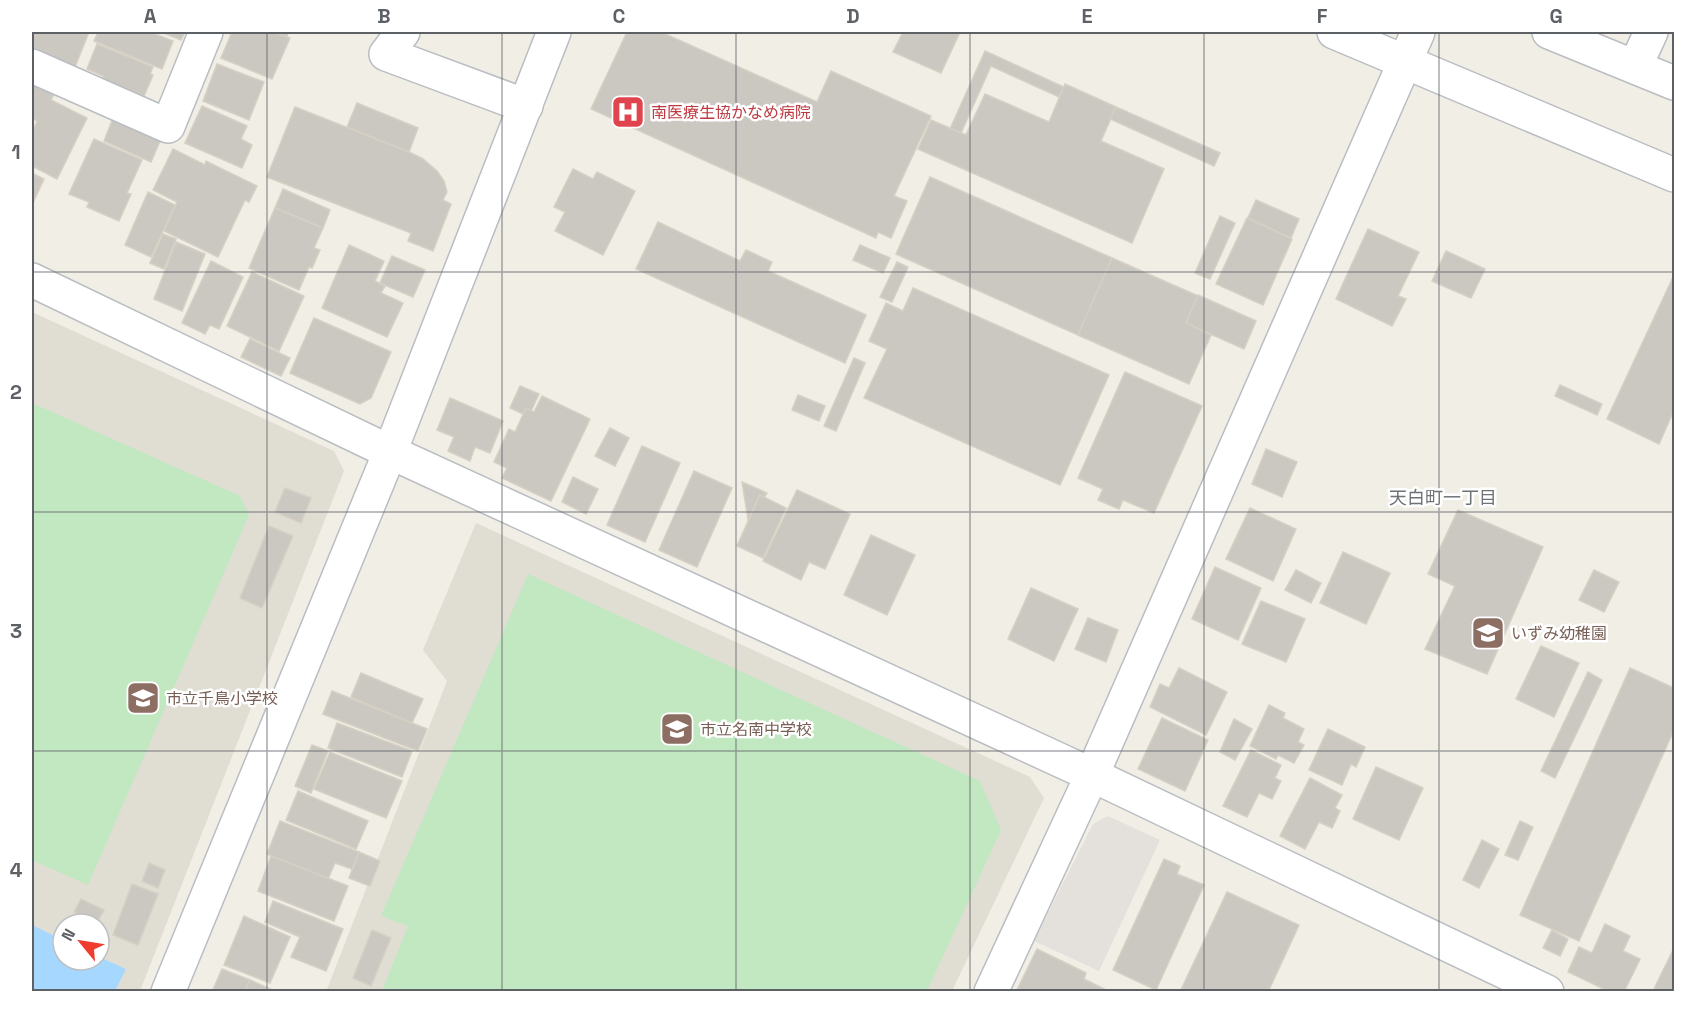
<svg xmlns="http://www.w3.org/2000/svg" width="1706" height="1023" font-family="'Space Grotesk','Noto Sans JP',sans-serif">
<rect width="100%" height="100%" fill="#f0eee5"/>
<polygon fill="#e4e1dd" points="1108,816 1160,840 1099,971 1034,941 1093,824"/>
<g fill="#e0ddd3" fill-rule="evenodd">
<path d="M32,312L334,451L344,471L140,991L32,992ZM63,924H99V960H63Z"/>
<polygon points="476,523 1030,777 1044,798 952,991 326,992 447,681 423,650"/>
</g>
<g fill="#c1e8c1">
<polygon points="32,403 240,496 249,515 88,885 32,860"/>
<polygon points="528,574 980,781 1001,830 927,991 382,991 408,926 381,916"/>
</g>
<polygon fill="#a6d8ff" points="32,925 63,940 63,960 99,960 99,957 126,969 115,991 32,991"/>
<g fill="#cbc8c2" stroke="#d5d0c3" stroke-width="1.5">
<polygon points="32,32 89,32 75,67 32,49"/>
<polygon points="98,32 150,32 173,41 162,69 94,41"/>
<polygon points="161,32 185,32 181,40"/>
<polygon points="232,32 274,32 290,38 272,79 221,58"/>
<polygon points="274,32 289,32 286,37"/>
<polygon points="627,32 661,32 817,102 831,71 931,116 894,196 907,201 891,238 878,232 876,238 591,109"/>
<polygon points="903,32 960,32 941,73 893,52"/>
<polygon points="97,44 153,67 150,74 153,75 144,96 103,79 103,76 87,69"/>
<polygon points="985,51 1064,87 1059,97 991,66 961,133 950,129"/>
<polygon points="217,64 264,82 249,120 203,101"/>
<polygon points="32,83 54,94 51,100 87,118 57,179 32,166 32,133 37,121 32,118"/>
<polygon points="1065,84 1116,107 1101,141 1164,169 1132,243 918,149 931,120 966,135 985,94 1049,122"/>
<polygon points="357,103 418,128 409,152 347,127"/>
<polygon points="202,106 247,126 241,139 252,145 242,168 185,143"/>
<polygon points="295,107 409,152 423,159 437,171 444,181 447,192 443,200 451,204 433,251 408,241 411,233 267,177"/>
<polygon points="1116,107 1220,153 1214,166 1110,119"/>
<polygon points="113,118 161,139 151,162 104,141"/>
<polygon points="94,139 142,160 127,193 131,194 119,221 87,207 89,202 69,194"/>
<polygon points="173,149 205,165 206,161 257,186 249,202 245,200 218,257 164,231 177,202 153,190"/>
<polygon points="573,169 593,179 597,172 635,191 603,255 555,231 565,212 554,207"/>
<polygon points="32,173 44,179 32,205"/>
<polygon points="930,177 1112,258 1078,335 896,254"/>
<polygon points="283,189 330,210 323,228 275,208"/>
<polygon points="148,192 175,205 151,257 125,245"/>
<polygon points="1256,200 1299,219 1291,238 1248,218"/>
<polygon points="275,208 323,228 314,248 320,250 312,268 309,267 299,290 249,268"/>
<polygon points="1220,216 1235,223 1210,279 1195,273"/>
<polygon points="1247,218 1292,239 1263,305 1216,284"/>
<polygon points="658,222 740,261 746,250 772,262 768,271 866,315 845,363 636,269"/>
<polygon points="1368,229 1419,252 1398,296 1406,299 1392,326 1336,299"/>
<polygon points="163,234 176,239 164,269 150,263"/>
<polygon points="176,242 205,254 182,311 154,299"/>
<polygon points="349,245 384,261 375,281 385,286 381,293 403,303 387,337 322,308"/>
<polygon points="860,245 890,258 883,273 853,260"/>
<polygon points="1446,251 1485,269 1471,298 1432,281"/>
<polygon points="392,256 425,270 413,297 380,283"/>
<polygon points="1112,258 1198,296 1186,323 1211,335 1189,384 1078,335"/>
<polygon points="211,261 243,277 219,329 210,325 205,334 182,323"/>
<polygon points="897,262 908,267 892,302 880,297"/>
<polygon points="252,272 304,296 279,351 227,326"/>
<polygon points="1674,275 1674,410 1659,444 1607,419"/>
<polygon points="913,288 1109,375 1060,485 864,398 887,349 869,341 886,303 903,311"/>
<polygon points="1198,295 1256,321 1244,349 1186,323"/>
<polygon points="314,318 391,352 371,398 360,404 290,373"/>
<polygon points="250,339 290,358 281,376 241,357"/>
<polygon points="854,358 865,363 836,431 824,426"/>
<polygon points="1125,372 1202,406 1154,513 1123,500 1119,509 1098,500 1103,489 1078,478"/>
<polygon points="1560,385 1602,404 1597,415 1555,396"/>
<polygon points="520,386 539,394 531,411 526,408 523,414 510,408"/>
<polygon points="798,395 825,406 819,421 792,410"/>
<polygon points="542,396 590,419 551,501 502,478 507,468 494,462 509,429 515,432 526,408 534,412"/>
<polygon points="450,398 503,421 490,453 475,447 470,461 448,451 454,437 437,430"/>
<polygon points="610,428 629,438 615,466 595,456"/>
<polygon points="642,446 680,463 645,542 607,525"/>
<polygon points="1266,449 1297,462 1282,497 1252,484"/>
<polygon points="694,471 732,488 697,567 659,550"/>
<polygon points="573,477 598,489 586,514 562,502"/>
<polygon points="742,482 767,493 764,498 760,495 748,519"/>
<polygon points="285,488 311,498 301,523 275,512"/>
<polygon points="797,490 850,514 825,569 809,562 801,580 763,561"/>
<polygon points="760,495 786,508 763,558 737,546"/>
<polygon points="1250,508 1296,529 1273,581 1226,559"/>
<polygon points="1458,510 1543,547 1487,674 1425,649 1455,586 1428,574"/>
<polygon points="269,526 293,536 262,608 240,598"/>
<polygon points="871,535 915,555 887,615 844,595"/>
<polygon points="1343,552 1390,573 1366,624 1320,603"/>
<polygon points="1215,567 1261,588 1238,640 1192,619"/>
<polygon points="1296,570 1321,583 1311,603 1285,590"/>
<polygon points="1594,570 1619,582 1604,612 1579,600"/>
<polygon points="1031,588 1078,609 1054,661 1008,639"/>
<polygon points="1261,601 1305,619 1286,662 1242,644"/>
<polygon points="1088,618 1118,630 1106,662 1075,649"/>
<polygon points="1541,646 1579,663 1554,717 1516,699"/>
<polygon points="1179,668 1227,692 1206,735 1150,707 1160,684 1169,688"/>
<polygon points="1630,668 1674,688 1674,730 1579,941 1520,915"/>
<polygon points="1588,672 1602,680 1555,778 1541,771"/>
<polygon points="361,673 423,699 412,723 351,697"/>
<polygon points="332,691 427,729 418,751 323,714"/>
<polygon points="1269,705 1285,713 1283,718 1304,729 1298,742 1304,745 1294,763 1278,755 1276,759 1250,746"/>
<polygon points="1162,718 1208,740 1185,791 1138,769"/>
<polygon points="1234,719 1252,729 1235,760 1220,752"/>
<polygon points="337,723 412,751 402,777 328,748"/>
<polygon points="1328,729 1365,747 1356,767 1351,764 1342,785 1309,770"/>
<polygon points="312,745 328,751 311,793 295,786"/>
<polygon points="1251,750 1281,765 1275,778 1281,781 1272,799 1259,793 1247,817 1223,806"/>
<polygon points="330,752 402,781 386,818 314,789"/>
<polygon points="1376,767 1423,788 1399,840 1353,819"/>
<polygon points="1310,778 1342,795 1335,808 1340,811 1332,828 1319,822 1305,849 1280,836"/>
<polygon points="298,791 368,821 356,849 286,820"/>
<polygon points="280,821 359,852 352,869 335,863 328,879 267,854"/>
<polygon points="1520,821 1533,827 1518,860 1505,855"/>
<polygon points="1482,840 1499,849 1479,888 1463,880"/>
<polygon points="359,852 380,861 370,886 349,878"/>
<polygon points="271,856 348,886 334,921 258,891"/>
<polygon points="1164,859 1180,866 1177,874 1204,885 1156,990 1113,970"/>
<polygon points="149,863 165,870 158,888 142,881"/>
<polygon points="132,884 158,894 138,945 113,935"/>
<polygon points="1227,892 1299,925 1268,992 1180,992"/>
<polygon points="81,899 104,910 96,924 74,912"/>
<polygon points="273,901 343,929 326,971 291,957 300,937 265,922"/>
<polygon points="244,916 290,937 270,983 224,965"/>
<polygon points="1605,924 1630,936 1623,951 1640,959 1624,992 1610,992 1568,972 1579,947 1592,953"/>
<polygon points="372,930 391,938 371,986 353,978"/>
<polygon points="1552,930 1568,939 1560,956 1543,948"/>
<polygon points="1674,948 1674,992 1659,992 1654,989"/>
<polygon points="1037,949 1086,973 1084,979 1110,992 1016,992"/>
<polygon points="222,969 250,980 245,992 212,992"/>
<polygon points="250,980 277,992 245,992"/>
</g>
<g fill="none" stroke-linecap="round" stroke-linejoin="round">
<defs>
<g id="minor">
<polyline points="403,32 386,54 526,106"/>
<polyline points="1334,32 1674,175"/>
<polyline points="1549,32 1674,83"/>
<polyline points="32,66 168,126 206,32"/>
<polyline points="1635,67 1651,32"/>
<polyline points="32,280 390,452 1092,775 1547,992"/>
<polyline points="168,992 390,452 554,32"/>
<polyline points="991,992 1092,775 1418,32"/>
</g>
</defs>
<use href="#minor" stroke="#babdc2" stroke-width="36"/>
<use href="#minor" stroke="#fff" stroke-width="33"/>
</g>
<path fill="none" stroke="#5d6166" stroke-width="1.5" stroke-opacity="0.55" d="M267,32V992M502,32V992M736,32V992M970,32V992M1204,32V992M1439,32V992M32,272H1674M32,512H1674M32,751H1674"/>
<defs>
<symbol id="hospital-square" viewBox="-11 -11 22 22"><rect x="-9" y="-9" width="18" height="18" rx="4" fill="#e0444e" stroke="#fff"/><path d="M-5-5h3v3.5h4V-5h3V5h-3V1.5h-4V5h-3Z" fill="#fff"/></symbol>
<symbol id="school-square" viewBox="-11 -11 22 22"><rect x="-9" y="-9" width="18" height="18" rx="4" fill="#8d6e63" stroke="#fff"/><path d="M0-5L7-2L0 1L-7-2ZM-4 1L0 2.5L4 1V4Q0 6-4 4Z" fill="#fff"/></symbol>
</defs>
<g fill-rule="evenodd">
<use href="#hospital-square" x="609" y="93" width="38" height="38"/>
<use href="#school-square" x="1469" y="614" width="38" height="38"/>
<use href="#school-square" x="124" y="679" width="38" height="38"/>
<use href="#school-square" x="658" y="710" width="38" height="38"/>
</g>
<g text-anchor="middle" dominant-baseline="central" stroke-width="5" stroke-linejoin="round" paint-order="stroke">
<g font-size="16" fill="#be3a42" stroke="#fff" text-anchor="start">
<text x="651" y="112">南医療生協かなめ病院</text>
</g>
<g font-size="16" fill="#785e54" stroke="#fff" text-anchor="start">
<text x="1511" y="633">いずみ幼稚園</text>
<text x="166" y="698">市立千鳥小学校</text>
<text x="700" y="729">市立名南中学校</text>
</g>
<g font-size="18" fill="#6e7378" stroke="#fff">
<text x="1443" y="497">天白町一丁目</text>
</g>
</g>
<rect width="1706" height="1023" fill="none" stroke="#ffffff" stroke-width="66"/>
<g transform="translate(81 942) rotate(300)"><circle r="28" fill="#ffffff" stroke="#bec0c2" stroke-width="1.5"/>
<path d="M0-4.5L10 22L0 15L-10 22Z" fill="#ef3c2c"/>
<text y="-9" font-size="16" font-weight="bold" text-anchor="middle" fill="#5d6166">N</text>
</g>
<rect x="33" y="33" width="1640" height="957" fill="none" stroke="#5d6166" stroke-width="2"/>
<g font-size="20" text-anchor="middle" font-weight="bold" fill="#5d6166">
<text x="150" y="23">A</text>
<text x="384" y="23">B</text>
<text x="619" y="23">C</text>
<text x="853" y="23">D</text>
<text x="1087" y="23">E</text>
<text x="1322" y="23">F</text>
<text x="1556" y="23">G</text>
<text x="16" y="159">1</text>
<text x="16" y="399">2</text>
<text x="16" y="638">3</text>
<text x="16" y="877">4</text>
</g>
</svg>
